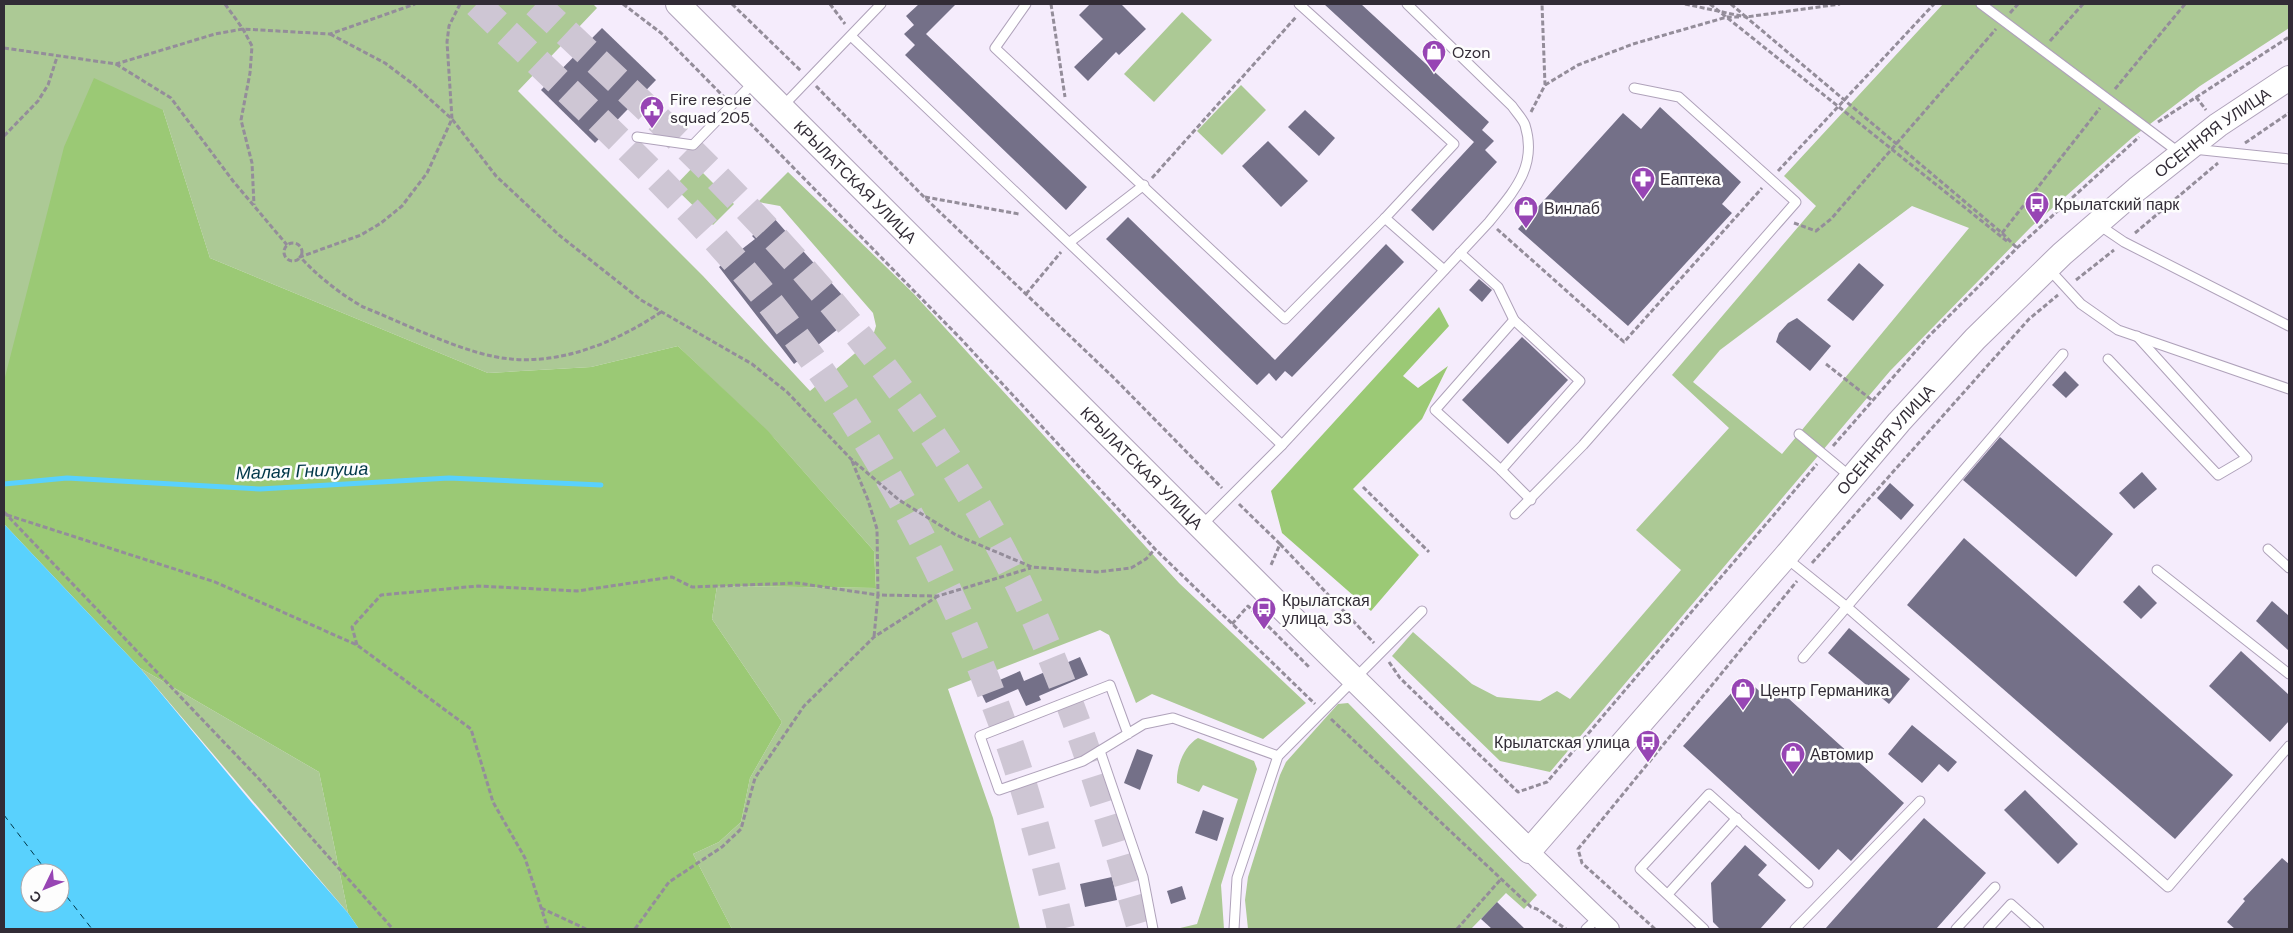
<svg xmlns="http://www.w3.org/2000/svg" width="2293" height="933" font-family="'DM Sans',sans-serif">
<rect width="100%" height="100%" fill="#f5ecfc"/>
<g fill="#acc995" fill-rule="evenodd">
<polygon points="4,4 593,4 597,8 518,91 703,276 810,391 872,339 876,326 873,313 780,206 758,202 788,172 913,293 1179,583 1306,703 1263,739 1152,694 1136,703 1109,635 1100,630 948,689 993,818 1020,929 732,929 693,854 719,842 741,822 750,778 782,722 712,619 717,586 876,588 874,551 774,438 678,346 591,367 488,373 210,258 163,110 4,388"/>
<path d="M1943,4H2289V28L2200,86L2133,137L2031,227L1890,371L1550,772L1500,761L1392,656L1413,632L1472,684L1497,697L1540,701L1557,691L1570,699L1681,570L1636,530L1729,428L1672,375L1816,206L1784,176ZM1912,206L1969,228L1782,454L1693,382L1720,350Z"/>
<polygon points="1182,12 1212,40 1154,102 1124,74"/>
<polygon points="1241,85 1266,110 1222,155 1197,131"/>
<polygon points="695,165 734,204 713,225 674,187"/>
<polygon points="140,668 319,772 348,913"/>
<polygon points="1348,703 1537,895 1524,909 1506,893 1471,929 1248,929 1245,900 1248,877 1280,775 1286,762 1338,704"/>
<path d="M1198,738L1254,761L1257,769L1221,885L1224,929H1176L1197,924L1238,799L1203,785L1199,792L1177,783C1176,767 1184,746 1198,738Z"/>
</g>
<g fill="#9bc975">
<polygon points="94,78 163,110 210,258 488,373 591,367 678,346 768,431 874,551 876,588 717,586 712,619 782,722 750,778 741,822 719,842 693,854 732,929 359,929 348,913 319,772 140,668 4,524 4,381 64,147"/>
<polygon points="1439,307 1449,326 1403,376 1418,388 1448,366 1422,419 1353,489 1419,555 1371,611 1282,533 1271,491"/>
</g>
<path fill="#59d1fd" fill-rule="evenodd" d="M4,524L140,668L252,803L348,913L359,929H4ZM30,873H60V903H30Z"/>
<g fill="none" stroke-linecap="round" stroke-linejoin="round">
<polyline stroke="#59d1fd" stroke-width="5" points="4,484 67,478 260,489 449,478 601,485"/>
<g stroke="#003749" stroke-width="1" stroke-dasharray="6 5" stroke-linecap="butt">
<polyline points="4,815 48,873"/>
<polyline points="60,888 92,929"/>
</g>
</g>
<g fill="#747088">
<polygon points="919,4 956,4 926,34 1087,187 1066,210 905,55 915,45 904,34 914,25 906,16"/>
<polygon points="1090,4 1121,4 1146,29 1119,55 1116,52 1088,81 1074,67 1103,39 1079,15"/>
<polygon points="1324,4 1361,4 1489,122 1482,130 1494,141 1485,150 1497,162 1433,231 1411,210 1474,142"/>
<polygon points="602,28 656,80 595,143 541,90"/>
<polygon points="1660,107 1741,182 1722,204 1732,213 1628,326 1518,229 1623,113 1641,129"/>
<polygon points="1305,110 1335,138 1319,156 1288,127"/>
<polygon points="1268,141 1308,181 1281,207 1242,166"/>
<polygon points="773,217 858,313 794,364 719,267 755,239 752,236"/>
<polygon points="1128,217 1275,360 1386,244 1404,262 1292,377 1285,371 1276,381 1269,373 1257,385 1106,239"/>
<polygon points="1859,263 1884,285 1853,321 1827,300"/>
<polygon points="1479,279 1492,290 1482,302 1469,290"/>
<polygon points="1797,318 1831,346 1810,371 1776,342 1779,333 1788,323"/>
<polygon points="1522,337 1568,380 1508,444 1462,400"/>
<polygon points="2065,371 2079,385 2066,398 2052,385"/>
<polygon points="2000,437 2113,534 2076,577 1963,480"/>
<polygon points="2142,472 2157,489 2134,509 2119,493"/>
<polygon points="1890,483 1914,505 1901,520 1877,498"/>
<polygon points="1964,538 2233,775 2175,839 1907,605"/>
<polygon points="2139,585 2157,603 2141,619 2123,602"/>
<polygon points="2272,601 2289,616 2289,651 2256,621"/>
<polygon points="1849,628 1910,679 1889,704 1828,653"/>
<polygon points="2241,651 2289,695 2289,721 2270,742 2209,686"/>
<polygon points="1080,657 1088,675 1039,696 1041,700 1026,706 1018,689 986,703 979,689 1020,671 1024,681"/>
<polygon points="1745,678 1767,698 1777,688 1904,803 1851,861 1838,849 1819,870 1683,746"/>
<polygon points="1912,725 1957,762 1948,772 1939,764 1922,783 1888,754"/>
<polygon points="1137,749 1153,755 1140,790 1124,783"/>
<polygon points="2025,790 2078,844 2058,864 2004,810"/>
<polygon points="1203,810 1224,818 1217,841 1195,833"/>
<polygon points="1924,818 1986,873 1936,929 1825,929"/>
<polygon points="1745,845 1767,865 1758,875 1786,900 1760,929 1720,929 1713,922 1711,883"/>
<polygon points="2282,858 2289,864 2289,929 2235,929 2227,922 2245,901 2243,899"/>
<polygon points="1112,877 1117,900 1085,907 1080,884"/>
<polygon points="1182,886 1186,899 1171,904 1167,891"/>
<polygon points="1497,902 1525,929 1492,929 1481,919"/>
</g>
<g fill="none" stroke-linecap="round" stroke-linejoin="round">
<g stroke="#cec6d4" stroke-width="28" stroke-dasharray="28 14" stroke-linecap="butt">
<path d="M477,4C564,88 655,170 735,261C848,391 938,548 997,709C1024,780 1044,855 1061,929"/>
<path d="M536,4C596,61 658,117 716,176C830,292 937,422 1011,568C1069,683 1106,806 1141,929"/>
</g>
<defs>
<g id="lane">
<polyline points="1026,4 995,48 1285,319 1385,218 1454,144 1299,4"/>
<polyline points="1981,4 2181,154"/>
<polyline points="851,36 1282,445"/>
<polyline points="782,107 881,4"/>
<polyline points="637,137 693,145 755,81"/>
<polyline points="2193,149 2289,159"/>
<polyline points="1385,218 1444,270"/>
<polyline points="2099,225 2124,242 2289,326"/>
<polyline points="1070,242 1144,185"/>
<polyline points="1460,253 1498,287 1514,320 1580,381 1501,470"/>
<polyline points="2048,268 2081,304 2118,330 2289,389"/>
<polyline points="1514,320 1435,410 1501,470 1531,500"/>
<polyline points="2108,359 2218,475 2247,458 2137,336"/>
<polyline points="1799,434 1852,478"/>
<polyline points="1515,514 1583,445 1796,202 1679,97 1634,88"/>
<path d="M1201,526L1282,445L1489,222C1513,192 1538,167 1525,125C1523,119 1516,112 1512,106L1407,4"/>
<polyline points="2268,549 2289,568"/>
<polyline points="1785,557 1847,607 2168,887 2289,746"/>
<polyline points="2157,570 2289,674"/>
<polyline points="1803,658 2063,354"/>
<polyline points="1128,734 1110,685 980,736 999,790 1083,761 1144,724 1173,718 1278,756"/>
<polyline points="1100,751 1143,877 1153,929"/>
<polyline points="1668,894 1737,818"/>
<polyline points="1234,929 1237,878 1278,756 1422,611"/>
<polyline points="1586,929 1598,918"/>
<polyline points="1704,929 1640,869 1709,794 1808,883"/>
<polyline points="1795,929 1920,801"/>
<polyline points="1956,929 1995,887"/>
<polyline points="1988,929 2011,904 2039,929"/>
</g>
<polyline id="street" points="1529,851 1610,929"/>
<g id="secondary">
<path id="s1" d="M678,4L1282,608L1529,851L1785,557L1899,422L1975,339L2062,254L2137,189L2218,125L2289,78"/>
</g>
</defs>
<use href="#lane" stroke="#afa2ba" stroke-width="11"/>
<use href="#street" stroke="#afa2ba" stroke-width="20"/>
<use href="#secondary" stroke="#afa2ba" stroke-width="26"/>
<g stroke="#948d9a" stroke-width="3" stroke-dasharray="5 2.5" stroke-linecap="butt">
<polyline points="225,4 243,29 252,46 250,73 241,120 252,163 254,205"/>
<path d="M460,4L449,26L447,42L452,119L427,173L402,206L381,223L361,235L300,257C319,277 339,293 363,307C404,323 468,356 511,359C564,364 618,341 661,312"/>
<polyline points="623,4 661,33 724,97"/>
<polyline points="732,4 801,71"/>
<polyline points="830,4 845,24"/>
<polyline points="1051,4 1065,97"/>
<polyline points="1685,4 1746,17 2002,233 2017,248"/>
<polyline points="1710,4 2008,242"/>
<polyline points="1731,4 1746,17 1840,4"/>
<polyline points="2010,13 2018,4"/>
<polyline points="330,34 385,63 413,84 452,119 496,176 559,235 641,300 752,364 787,392 851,459 899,500 956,535 1032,567 1097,572 1131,568 1146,559 1155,549"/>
<polyline points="2050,41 2083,4"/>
<polyline points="4,48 116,64 215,34 243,29 330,34 415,4"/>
<polyline points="116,64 171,98 233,181 287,245"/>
<polyline points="1545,85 1578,65 1633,44 1727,17 1739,17"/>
<polyline points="816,86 924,197 1114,378 1222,488"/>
<polyline points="2115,89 2185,4"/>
<polyline points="2196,97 2206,110"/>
<polyline points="739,112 961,339 1155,549 1315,704"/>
<polyline points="1531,112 1545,85 1542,4"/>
<polyline points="2158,122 2289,37"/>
<polyline points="4,136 38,101 48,85 57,57"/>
<polyline points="2245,143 2289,113"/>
<polyline points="1778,171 1934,4"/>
<polyline points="1152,178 1296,17"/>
<polyline points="925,197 1019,214"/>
<polyline points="1794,223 1816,231 1831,219 1996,29"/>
<polyline points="1497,229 1624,342 1762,188"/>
<polyline points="2002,233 2100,108"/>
<polyline points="2135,233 2218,163"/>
<circle cx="293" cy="252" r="9"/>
<polyline points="2076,280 2114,250"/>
<polyline points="1026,294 1061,252"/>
<polyline points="1826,364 1873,401"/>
<polyline points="1833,446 1929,336 2017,248 2139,137"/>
<polyline points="852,461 868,500 877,529 878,595 938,596 1031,568"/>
<polyline points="1363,487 1429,552"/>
<polyline points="1239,504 1280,544 1271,565"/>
<polyline points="4,512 260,780 393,929"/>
<polyline points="7,515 215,582 357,645 471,729 493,802 525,858 548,929"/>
<polyline points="1280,544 1374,643"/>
<polyline points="1812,563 2029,319 2058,295"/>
<polyline points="1232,624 1248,606 1310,668"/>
<polyline points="357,645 352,627 381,595 478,586 577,591 672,577 692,587 797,583 878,595 874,637"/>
<polyline points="1389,662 1400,678 1518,792 1547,782 1817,464"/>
<polyline points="1331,719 1531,907 1537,909 1566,929"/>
<polyline points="541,908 586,929"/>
<polyline points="635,929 669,882 722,847 741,829 755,778 804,706 874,637 938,596"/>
<polyline points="1457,929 1501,879"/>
<polyline points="1655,929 1582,863 1578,849 1797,581"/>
</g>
<use href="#lane" stroke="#fff" stroke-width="9"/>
<use href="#street" stroke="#fff" stroke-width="18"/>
<use href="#secondary" stroke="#fff" stroke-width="24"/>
</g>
<defs>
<symbol id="shop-pin" viewBox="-11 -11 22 30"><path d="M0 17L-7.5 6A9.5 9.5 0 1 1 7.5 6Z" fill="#9745b4" stroke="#fdfdfd"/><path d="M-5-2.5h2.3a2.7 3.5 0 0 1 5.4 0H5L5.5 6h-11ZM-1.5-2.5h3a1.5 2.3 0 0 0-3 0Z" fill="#fff"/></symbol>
<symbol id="civic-pin" viewBox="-11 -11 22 30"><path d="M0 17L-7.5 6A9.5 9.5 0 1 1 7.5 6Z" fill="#9745b4" stroke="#fdfdfd"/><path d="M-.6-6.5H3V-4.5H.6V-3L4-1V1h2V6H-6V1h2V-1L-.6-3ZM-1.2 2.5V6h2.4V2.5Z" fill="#fff"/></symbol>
<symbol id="pharmacy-pin" viewBox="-11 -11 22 30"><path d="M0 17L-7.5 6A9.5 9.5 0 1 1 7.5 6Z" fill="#9745b4" stroke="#fdfdfd"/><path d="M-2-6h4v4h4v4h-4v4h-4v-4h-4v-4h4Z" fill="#fff"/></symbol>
<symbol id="bus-pin" viewBox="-11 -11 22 30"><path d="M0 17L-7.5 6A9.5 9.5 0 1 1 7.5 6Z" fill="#9745b4" stroke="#fdfdfd"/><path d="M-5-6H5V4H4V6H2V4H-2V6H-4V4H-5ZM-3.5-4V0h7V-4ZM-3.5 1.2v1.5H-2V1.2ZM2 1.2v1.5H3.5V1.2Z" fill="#fff"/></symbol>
</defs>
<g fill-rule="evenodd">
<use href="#shop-pin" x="1420" y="38" width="28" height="38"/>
<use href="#civic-pin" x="638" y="94" width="28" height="38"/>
<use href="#pharmacy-pin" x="1629" y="165" width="28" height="38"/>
<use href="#bus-pin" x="2023" y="190" width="28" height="38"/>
<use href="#shop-pin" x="1512" y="194" width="28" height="38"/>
<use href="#bus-pin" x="1250" y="595" width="28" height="38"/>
<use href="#shop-pin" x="1729" y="676" width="28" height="38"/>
<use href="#bus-pin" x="1634" y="728" width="28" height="38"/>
<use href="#shop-pin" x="1779" y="740" width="28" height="38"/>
</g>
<g text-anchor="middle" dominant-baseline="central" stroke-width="5" stroke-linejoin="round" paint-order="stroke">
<g font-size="16" fill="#322c36" stroke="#fdfdfd" text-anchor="start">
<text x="1452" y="52">Ozon</text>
<text x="670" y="99">Fire rescue<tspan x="670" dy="18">squad 205</tspan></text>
<text x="1660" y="179">Еаптека</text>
<text x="2054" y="204">Крылатский парк</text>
<text x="1544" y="208">Винлаб</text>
<text x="1282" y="600">Крылатская<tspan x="1282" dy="18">улица, 33</tspan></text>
<text x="1760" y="690">Центр Германика</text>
<text x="1630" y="742" text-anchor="end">Крылатская улица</text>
<text x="1810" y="754">Автомир</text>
</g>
<g font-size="16" fill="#322c36" stroke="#fdfdfd">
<text stroke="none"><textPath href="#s1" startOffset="2195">ОСЕННЯЯ УЛИЦА</textPath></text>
<text stroke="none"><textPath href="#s1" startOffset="251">КРЫЛАТСКАЯ УЛИЦА</textPath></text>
<text stroke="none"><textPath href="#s1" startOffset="1745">ОСЕННЯЯ УЛИЦА</textPath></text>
<text stroke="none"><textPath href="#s1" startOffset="656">КРЫЛАТСКАЯ УЛИЦА</textPath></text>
</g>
<g font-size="18" font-style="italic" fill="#003749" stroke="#fdfdfd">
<text transform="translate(302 471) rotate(-2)">Малая Гнилуша</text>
</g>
</g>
<rect width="2293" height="933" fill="none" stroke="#322c36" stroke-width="10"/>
<g transform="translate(45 888) rotate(227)"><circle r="24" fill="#fdfdfd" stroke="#aca9ad"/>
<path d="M0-4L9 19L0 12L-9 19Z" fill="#9745b4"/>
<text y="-8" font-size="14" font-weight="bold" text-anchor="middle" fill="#322c36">С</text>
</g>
</svg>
